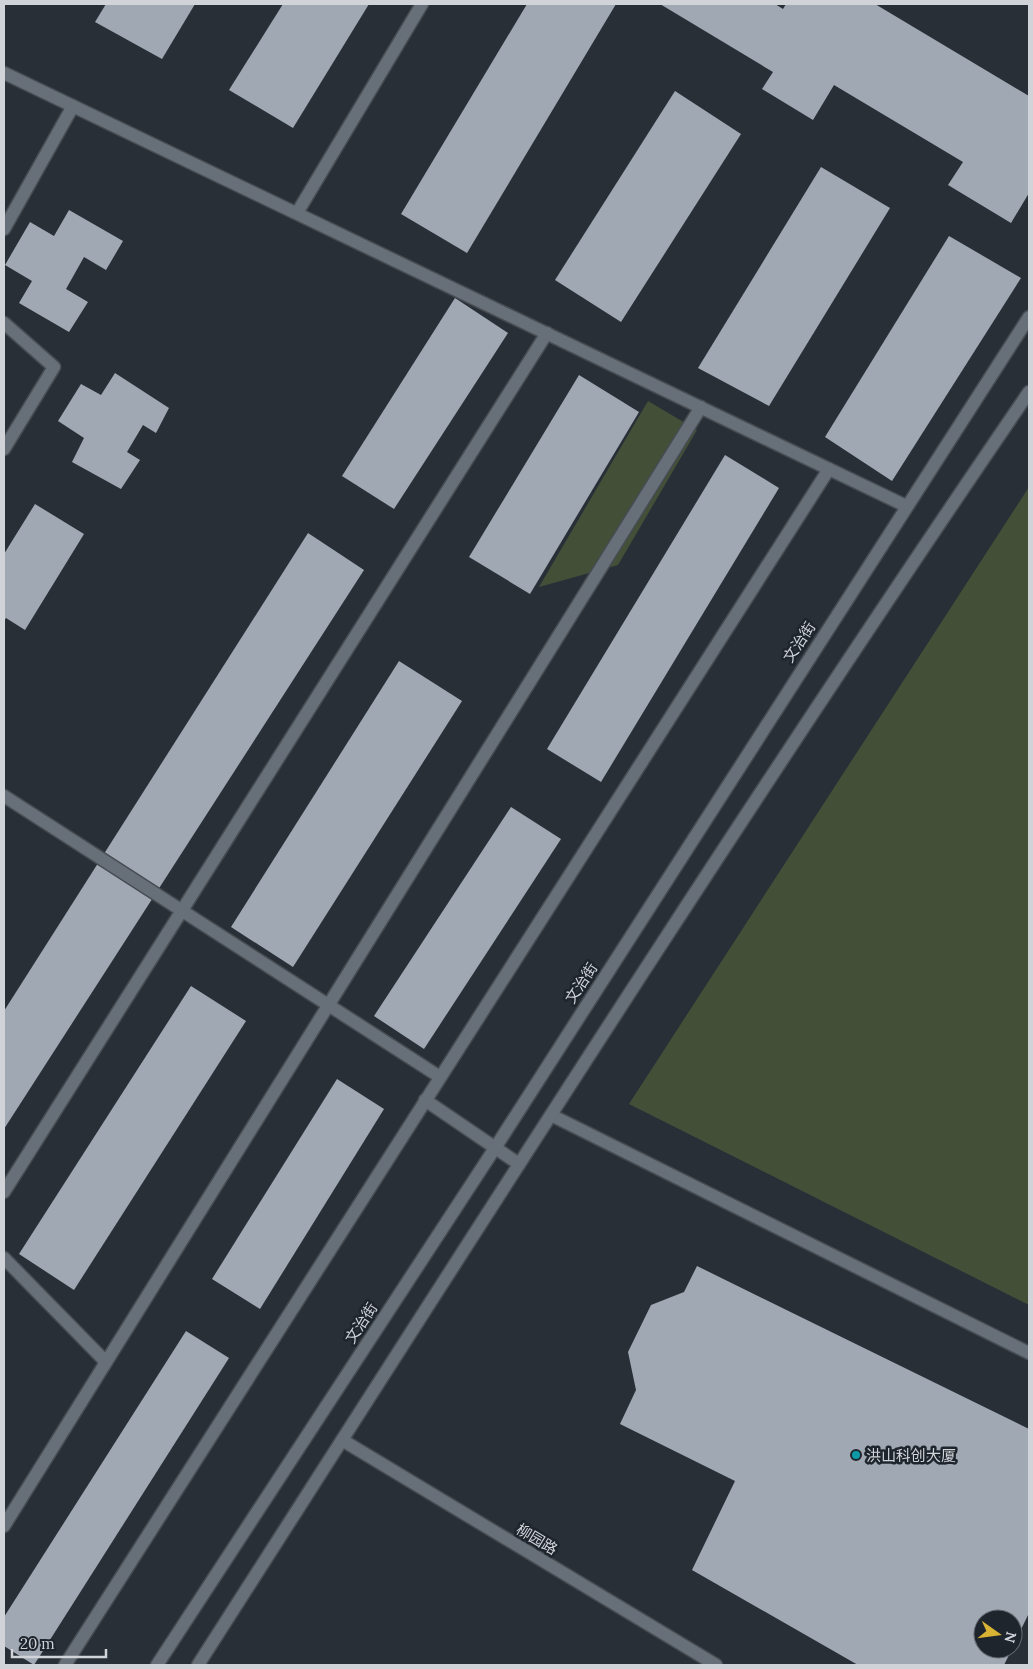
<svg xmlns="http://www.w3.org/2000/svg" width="1033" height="1669" font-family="Lora,'Noto Sans SC',serif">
<rect width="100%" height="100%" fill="#282f37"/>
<g fill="#444f38">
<polygon points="648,401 697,430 618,565 539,587"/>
<polygon points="1029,487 1029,1305 629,1104"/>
</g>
<g fill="#a0a9b3">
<polygon points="106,4 195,4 162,59 95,22"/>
<polygon points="283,4 369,4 293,128 229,90"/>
<polygon points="527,4 616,4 467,253 401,214"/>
<polygon points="660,4 775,4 783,9 786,4 875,4 1029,96 1029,193 1011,223 948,185 963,162 834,85 813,120 762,89 773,72"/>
<polygon points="675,91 741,134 621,322 555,280"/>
<polygon points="821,167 890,208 769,406 698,368"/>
<polygon points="69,210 123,241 106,270 84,257 66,289 88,302 69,332 19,303 32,281 5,265 30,222 54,236"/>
<polygon points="949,236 1021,278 892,481 825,437"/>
<polygon points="455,298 508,333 394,509 342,476"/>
<polygon points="115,373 169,408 156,433 143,425 127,452 140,460 121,489 72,462 84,438 58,421 81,384 101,395"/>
<polygon points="579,375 639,412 530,594 469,557"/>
<polygon points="725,455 779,488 601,782 547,749"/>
<polygon points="35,504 84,534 25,630 6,618 4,621 4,554"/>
<polygon points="308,533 364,570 4,1129 4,1011"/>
<polygon points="399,661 462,701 293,967 231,927"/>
<polygon points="511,807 561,839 424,1049 374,1016"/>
<polygon points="191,986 246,1021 74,1290 19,1254"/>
<polygon points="337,1079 384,1109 260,1309 212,1279"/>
<polygon points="697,1266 1029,1429 1029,1613 1013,1646 1013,1619 983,1619 983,1649 1012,1649 1004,1665 858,1665 692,1570 735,1481 620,1424 636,1390 628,1352 651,1305 684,1292"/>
<polygon points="186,1331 229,1358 34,1665 4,1646 4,1617"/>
</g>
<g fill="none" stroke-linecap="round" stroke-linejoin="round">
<defs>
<g id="pedestrian">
<polyline points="4,229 73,106"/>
<polyline points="4,323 54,367 4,449"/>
<polyline points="4,796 440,1077"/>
<polyline points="4,1192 547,333"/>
<polyline points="4,1258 106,1362"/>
<polyline points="4,1526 701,407"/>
</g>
<g id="minor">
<polyline points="4,73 906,506"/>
<polyline points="297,213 422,4"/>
<polyline points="425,1100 519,1164"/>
<polyline points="551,1115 1029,1353"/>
<polyline points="65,1665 829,469"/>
</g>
<polyline id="tertiary" points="342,1440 716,1665"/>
<g id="secondary">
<polyline points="157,1665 495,1148 1029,317"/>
<path d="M198,1665C471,1239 743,810 1029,392"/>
</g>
</defs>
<use href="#pedestrian" stroke="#464c52" stroke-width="15"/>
<use href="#minor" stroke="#464c52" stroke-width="15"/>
<use href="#tertiary" stroke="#464c52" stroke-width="15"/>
<use href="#secondary" stroke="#464c52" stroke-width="15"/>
<use href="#pedestrian" stroke="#676f78" stroke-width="12"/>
<use href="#minor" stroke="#676f78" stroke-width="12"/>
<use href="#tertiary" stroke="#676f78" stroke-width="12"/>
<use href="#secondary" stroke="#676f78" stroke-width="12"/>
</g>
<circle fill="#0f9aa8" stroke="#1f252d" stroke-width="2" cx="856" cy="1455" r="5"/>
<g text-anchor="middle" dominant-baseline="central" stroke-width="5" stroke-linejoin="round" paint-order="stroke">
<g font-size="15" fill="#d0d4d9" stroke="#1f252d">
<text transform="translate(799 642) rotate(-57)">文治街</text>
<text transform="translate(581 983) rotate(-57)">文治街</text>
<text transform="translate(361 1323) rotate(-57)">文治街</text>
<text transform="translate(537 1539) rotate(31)">柳园路</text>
</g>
<g font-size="15" fill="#d0d4d9" stroke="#1f252d" text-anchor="start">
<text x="866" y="1455">洪山科创大厦</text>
</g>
</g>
<rect width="1033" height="1669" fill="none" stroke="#d0d4d9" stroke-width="10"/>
<g transform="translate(998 1634) rotate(104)"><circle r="24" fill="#1f252d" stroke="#666b72"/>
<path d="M0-4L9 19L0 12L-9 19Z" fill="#d9b334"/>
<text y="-8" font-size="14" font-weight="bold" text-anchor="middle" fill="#d0d4d9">N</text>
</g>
<path d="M12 1649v8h94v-8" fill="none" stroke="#d0d4d9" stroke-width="2.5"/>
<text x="20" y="1649" font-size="15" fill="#d0d4d9" stroke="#1f252d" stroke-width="4" paint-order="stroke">20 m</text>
</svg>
